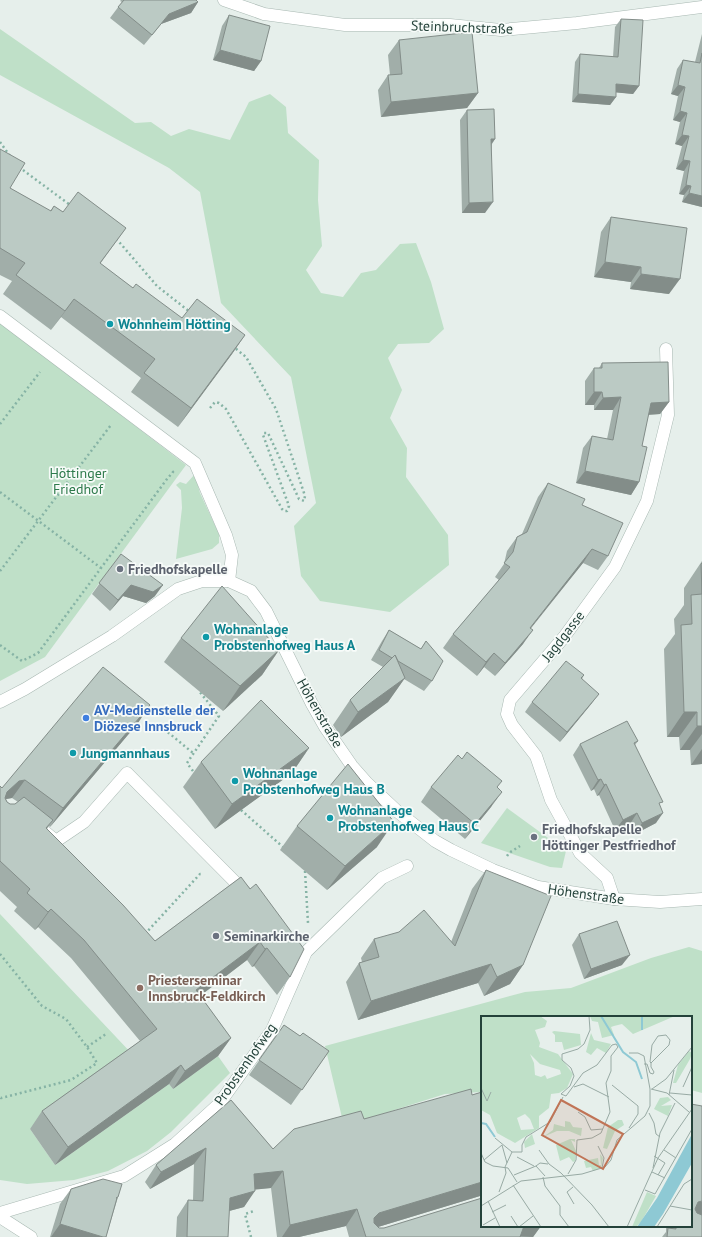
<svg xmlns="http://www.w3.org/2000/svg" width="702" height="1237" font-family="'PT Sans',sans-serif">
<rect width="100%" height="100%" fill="#e6efeb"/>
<g fill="#bfe0c8">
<polygon points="0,29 135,123 151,122 171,136 189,129 230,140 249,102 270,94 286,107 288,133 319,160 318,200 322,246 306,270 321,293 343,297 361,273 376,270 400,244 416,243 431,282 444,329 429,343 398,344 388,358 402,390 390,418 407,448 406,477 448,535 449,565 390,612 320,601 301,576 294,526 316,503 291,377 221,303 200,192 169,168 0,75"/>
<polygon points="0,322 186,465 45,657 0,681"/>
<polygon points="195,474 200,493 219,534 219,543 212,549 176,559 182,508 181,490 176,485 180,482 186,484"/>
<polygon points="507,808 566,851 562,868 550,867 481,843"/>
<polygon points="0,914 133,1055 30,1129 55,1165 169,1084 173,1089 218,1056 230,1073 171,1132 147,1151 108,1171 74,1180 27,1184 0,1180"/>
<polygon points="689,947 702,951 702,1093 691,1090 691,1017 482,1017 482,1092 445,1094 344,1126 325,1046 525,992 571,988 651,958"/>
</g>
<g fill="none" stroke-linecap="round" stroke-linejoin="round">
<defs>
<g id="minor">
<polyline points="224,0 264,14 345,25 450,25 501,30 577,23 702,7"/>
<polyline points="0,316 195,463 226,535 232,555 229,581"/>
<polyline points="0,702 25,689 112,636 178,589 202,581 229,581 251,591 266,611 312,704 325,727 352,766 367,783 398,812 435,841 451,850 493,870 538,887 614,899 660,902 702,899"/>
<polyline points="45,832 56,841 84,822 127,773 245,892"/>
<polyline points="614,899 607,878 580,853 551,800 536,756 512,725 507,714 510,700 564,637 615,567 647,501 668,415 666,349"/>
<polyline points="0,1213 124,1176 175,1144 219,1104 272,1030 306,952 382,878 407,866"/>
<polyline points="0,1217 31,1237"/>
</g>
</defs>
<use href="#minor" stroke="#a8b8b2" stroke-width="13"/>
<g stroke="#86b3a5" stroke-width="2.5" stroke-dasharray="2 3" stroke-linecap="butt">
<polyline points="0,142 10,156"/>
<polyline points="19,167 70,205"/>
<polyline points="116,239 120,243 157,286 190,312"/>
<polyline points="210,408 215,402 219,403 226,409 282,509 284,511 287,511 289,506 263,435 264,433 268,433 299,499 304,501 305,496 276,409 246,357 235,348"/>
<polyline points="0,424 40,372"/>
<polyline points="0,492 101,568"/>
<polyline points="0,571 111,425"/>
<polyline points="0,645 22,661 38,653 167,479 173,472 171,470"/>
<polyline points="164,729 193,753"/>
<polyline points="196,775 187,763 219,716 199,691"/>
<polyline points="241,810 283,847"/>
<polyline points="507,856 509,853 520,846"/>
<polyline points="305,871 308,923"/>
<polyline points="145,934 200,874 202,874"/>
<polyline points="0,954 42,1006 66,1019 87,1047 97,1063 71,1080 1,1098 0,1097"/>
<polyline points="87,1047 106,1034"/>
<polyline points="251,1237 245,1214 254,1211"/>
</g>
<use href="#minor" stroke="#fff" stroke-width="12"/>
</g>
<g fill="#a1aea9" fill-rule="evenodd">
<polygon points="121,0 196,0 198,2 191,13 161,24 144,45 110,18 122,2 120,1"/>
<polygon points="229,15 261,61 254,71 213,60 222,26"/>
<polygon points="621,19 639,86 633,94 616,92 616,97 610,105 572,102 575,62 580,54 613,57 615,27"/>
<polygon points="702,34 702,207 682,202 684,195 679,194 684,171 676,169 682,146 675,144 680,122 673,120 678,96 671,94 677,69 683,60 695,62"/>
<polygon points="399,40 478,93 467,108 381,117 378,90 388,75 390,75 388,55"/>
<polygon points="467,110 495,139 492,144 485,213 462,213 460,120"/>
<polygon points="0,149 10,188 50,211 54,206 63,212 126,228 100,264 133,288 182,318 245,335 232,354 178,427 131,392 141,378 61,317 51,330 3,294 12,281 0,275"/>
<polygon points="611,217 669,294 630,289 631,282 594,277 601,232"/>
<polygon points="602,363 669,402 660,414 648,415 642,446 639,482 631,495 576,483 583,448 592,436 607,439 613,410 594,410 594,405 585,405 585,381 594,368 599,368"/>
<polygon points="548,483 582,505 608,556 598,570 583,563 530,628 523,644 495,676 484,667 477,676 443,648 453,634 499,580 495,577 504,564 507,551 517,537 522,534 538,497"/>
<polygon points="121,554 155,596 146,603 123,596 110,611 92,594"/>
<polygon points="702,561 702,764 691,765 690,750 680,750 679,737 667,737 664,649 675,634 674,619 684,605 684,588"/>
<polygon points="389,630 421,649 426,641 432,681 424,691 404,679 388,702 341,737 333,725 350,700 383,667 371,660 382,641"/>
<polygon points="181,638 279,650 262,675 223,711 164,662"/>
<polygon points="584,675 582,679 592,703 560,742 525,712 532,702"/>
<path d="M138,723L50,827L49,826L47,829L155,941L241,877L290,977L277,995L254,966L252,967L247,960L200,996L231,1038L218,1056L173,1089L169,1084L55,1165L30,1129L42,1111L140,1041L71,958L38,927L35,930L14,911L17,907L0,891V786L2,788ZM12,798L18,802L15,804H10L7,802L6,799Z"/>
<polygon points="638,741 635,745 660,806 656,823 635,834 630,824 615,830 599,795 597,796 594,789 591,791 573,755 580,744"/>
<polygon points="309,748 292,773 215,829 183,787 201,762"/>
<polygon points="462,759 498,788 491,807 465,839 421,802 431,787"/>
<polygon points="297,826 377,847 327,890 280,850"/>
<polygon points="486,870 523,965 510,984 484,996 478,983 358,1020 346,982 359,963 362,962 361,958 374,939 451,942 472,889"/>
<polygon points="579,934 622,965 584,979 572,945"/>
<polygon points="284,1025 300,1036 329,1051 291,1105 249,1075"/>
<polygon points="482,1092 482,1196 480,1196 378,1227 379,1228 541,1226 533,1237 349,1237 346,1226 299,1237 277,1237 271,1188 255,1189 244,1207 229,1211 228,1237 176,1237 177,1217 188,1200 193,1200 194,1164 150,1189 145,1182 156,1165 231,1100 273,1149 364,1119 472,1095"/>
<polygon points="71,1189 118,1197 106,1237 50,1237 60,1204"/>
<polygon points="666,1226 691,1226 702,1237 662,1237 666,1232"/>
</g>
<g fill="#838d89">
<polygon points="198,2 191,13 161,24 144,45 152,35 169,14"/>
<polygon points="220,50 261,61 254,71 213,60"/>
<polygon points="616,84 639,86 633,94 611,92"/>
<polygon points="678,85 685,87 678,96 671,94"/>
<polygon points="478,93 467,108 381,117 391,102"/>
<polygon points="578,94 616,97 610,105 572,102"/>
<polygon points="680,111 687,113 680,122 673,120"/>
<polygon points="682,135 689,136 682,146 675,144"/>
<polygon points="491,139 495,139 487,150"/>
<polygon points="683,160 690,161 684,171 676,169"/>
<polygon points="686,185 691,186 684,195 679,194"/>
<polygon points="689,193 702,196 702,207 682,202"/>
<polygon points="493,202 485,213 462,213 469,203"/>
<polygon points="605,262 641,267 631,282 594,277"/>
<polygon points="641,274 680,279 669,294 630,289"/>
<polygon points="74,299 61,317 51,330 65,311"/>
<polygon points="245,335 232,354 178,427 191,408"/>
<polygon points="594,392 602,392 594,405 585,405"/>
<polygon points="621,397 613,410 594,410 603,398"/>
<polygon points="669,402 660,414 642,415 651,403"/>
<polygon points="585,471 639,482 631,495 576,483"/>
<polygon points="592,549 583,563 520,642 530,628"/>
<polygon points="131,585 163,585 155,596 146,603 123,596 110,611 118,600"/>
<polygon points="533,630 523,644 495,676 505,663"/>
<polygon points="279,650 262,675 223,711 240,686"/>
<polygon points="494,653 484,667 477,676 486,662"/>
<polygon points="405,678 388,702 341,737 358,712"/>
<polygon points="599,694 592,703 560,742 567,732"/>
<polygon points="150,705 138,723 50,827 63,808"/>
<polygon points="684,712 697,712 679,737 667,737"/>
<polygon points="697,726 702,726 702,734 690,750 680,750"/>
<polygon points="309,748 292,773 215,829 232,804"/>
<polygon points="702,749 702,764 691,765"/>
<polygon points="601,779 594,789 591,791 598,780"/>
<polygon points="25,780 12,798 6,799 0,805 7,792 19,781"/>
<polygon points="606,784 599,795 597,796 604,785"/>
<polygon points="502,792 491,807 465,839 475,824"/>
<polygon points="637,813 630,824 615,830 623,820"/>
<polygon points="663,813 656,823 635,834 642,823"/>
<polygon points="394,822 377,847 327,890 345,866"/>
<polygon points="51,909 38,927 35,930 48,912"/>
<polygon points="260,942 247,960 184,1008 196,990"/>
<polygon points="267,948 254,966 252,967 265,949"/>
<polygon points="630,955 622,965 584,979 591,969"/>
<polygon points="491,964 478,983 358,1020 371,1001"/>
<polygon points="523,965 510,984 484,996 497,977"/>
<polygon points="231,1038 218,1056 173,1089 185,1071"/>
<polygon points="181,1065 169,1084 55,1165 68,1147"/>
<polygon points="206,1148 194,1164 150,1189 161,1172"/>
<polygon points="283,1171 271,1188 243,1191 254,1174"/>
<polygon points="482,1182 482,1196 480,1196 368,1230 374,1218 379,1213"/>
<polygon points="255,1191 244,1207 218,1214 230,1198"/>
<polygon points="702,1201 702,1219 691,1217 698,1202"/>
<polygon points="357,1209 346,1226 299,1237 282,1237 290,1225"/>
<polygon points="60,1224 103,1237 51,1237"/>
<polygon points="522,1226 541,1226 533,1237 515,1236"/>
</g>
<g fill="#bbcac4" stroke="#838d89">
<polygon points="124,0 196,0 198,2 169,14 152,35 118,7"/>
<polygon points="229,15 270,26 261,61 220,50"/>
<polygon points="621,19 643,20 639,86 616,84 616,97 578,94 580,54 618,57"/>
<polygon points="472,32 478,93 391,102 388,75 402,74 399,40"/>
<polygon points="702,53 702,196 689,193 691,186 686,185 690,161 683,160 689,136 682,135 687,113 680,111 685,87 678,85 683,60 700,63"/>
<polygon points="494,109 495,139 491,139 493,202 469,203 467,110"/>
<polygon points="0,149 25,163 10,188 51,211 54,206 63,212 78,192 126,228 100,263 133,288 136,284 182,318 197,299 245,335 191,408 144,373 155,359 74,299 65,311 16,275 25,263 0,248"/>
<polygon points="611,217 687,228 680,279 641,274 641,267 605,262"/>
<polygon points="668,362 669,402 651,403 642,446 647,447 639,482 585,471 592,436 613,440 621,397 603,398 602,392 594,392 594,368 602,368 602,363"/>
<polygon points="548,483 585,499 582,505 623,523 608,556 592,549 530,628 533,630 505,663 494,653 486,662 453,634 510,567 504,563 513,552 517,537 527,532"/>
<polygon points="121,554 163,585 153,592 131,585 118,600 99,583"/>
<polygon points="702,563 702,726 697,726 697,712 684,712 681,625 692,624 691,595 702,594 701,564"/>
<polygon points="222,586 279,650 240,686 181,638"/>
<polygon points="389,630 421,649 426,641 443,661 432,681 398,661 395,655 392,658 379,650"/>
<polygon points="395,655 405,678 358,712 350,700"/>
<polygon points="566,661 584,675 581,678 599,694 567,732 532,702"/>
<polygon points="103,667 150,705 63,808 25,780 19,781 7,792 5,798 7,802 10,804 15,804 24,797 53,820 46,828 123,905 155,941 241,877 250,889 256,884 304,949 290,977 267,948 265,949 260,942 196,990 231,1038 185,1071 181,1065 68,1147 42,1111 157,1029 84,940 51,909 48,912 27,893 30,889 0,861 0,786 2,788"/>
<polygon points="261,700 309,748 232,804 201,762"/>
<polygon points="627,721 638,741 634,743 663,802 659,803 663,813 642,823 637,813 623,820 606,784 604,785 601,779 598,780 580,744"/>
<polygon points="467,752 502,781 497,787 502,792 475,824 431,787 458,755 462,759"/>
<polygon points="348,764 394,822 345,866 297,826"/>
<polygon points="486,870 551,896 523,965 497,977 491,964 371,1001 359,963 379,957 374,939 399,932 424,910 455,946"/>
<polygon points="617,921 630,955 591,969 579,934"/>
<polygon points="284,1025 300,1036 303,1033 329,1051 302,1090 259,1060"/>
<polygon points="471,1089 472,1095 482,1092 482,1182 379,1213 374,1218 374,1223 379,1228 384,1228 482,1198 482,1226 524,1226 520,1237 366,1237 357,1209 290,1225 283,1171 254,1174 255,1191 230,1198 228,1237 187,1237 188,1200 203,1201 206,1148 161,1172 156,1165 231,1100 273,1149 294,1129 361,1111 364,1119"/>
<polygon points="691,1104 702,1106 702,1201 698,1202 695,1209 697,1213 702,1215 702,1237 667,1237 668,1228 676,1229 676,1226 691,1226"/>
<polygon points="103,1179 122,1184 118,1197 116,1198 117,1198 106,1237 103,1237 60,1224 71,1189"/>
</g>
<g fill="#0f9aa8" stroke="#f7fbf9" stroke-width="1.5">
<circle cx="110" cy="324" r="4"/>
<circle cx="206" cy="637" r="4"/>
<circle cx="73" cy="753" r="4"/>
<circle cx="235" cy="781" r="4"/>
<circle cx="330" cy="818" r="4"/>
</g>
<g fill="#6b7280" stroke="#f7fbf9" stroke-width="1.5">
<circle cx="120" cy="569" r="4"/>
<circle cx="534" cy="837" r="4"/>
<circle cx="216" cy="936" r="4"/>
</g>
<circle fill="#3f7fe0" stroke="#f7fbf9" stroke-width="1.5" cx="86" cy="718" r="4"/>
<circle fill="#8d6e63" stroke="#f7fbf9" stroke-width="1.5" cx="140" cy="988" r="4"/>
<g text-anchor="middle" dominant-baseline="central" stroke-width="3.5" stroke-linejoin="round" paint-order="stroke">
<g font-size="14" fill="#24423a" stroke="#f7fbf9">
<text transform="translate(462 27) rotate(2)">Steinbruchstraße</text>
<text transform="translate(563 636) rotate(-52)">Jagdgasse</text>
<text transform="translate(320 713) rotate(60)">Höhenstraße</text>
<text transform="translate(586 894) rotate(8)">Höhenstraße</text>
<text transform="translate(245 1064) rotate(-55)">Probstenhofweg</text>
</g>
<g font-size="14" font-weight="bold" fill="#0d838f" stroke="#f7fbf9" text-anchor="start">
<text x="118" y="324">Wohnheim Hötting</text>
<text x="214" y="629">Wohnanlage<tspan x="214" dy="16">Probstenhofweg Haus A</tspan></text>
<text x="81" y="753">Jungmannhaus</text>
<text x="243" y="773">Wohnanlage<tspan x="243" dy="16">Probstenhofweg Haus B</tspan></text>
<text x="338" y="810">Wohnanlage<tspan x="338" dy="16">Probstenhofweg Haus C</tspan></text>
</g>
<g font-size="14" fill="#2d7a4b" stroke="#f7fbf9">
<text x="78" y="473">Höttinger<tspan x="78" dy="16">Friedhof</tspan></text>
</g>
<g font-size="14" font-weight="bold" fill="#5b616d" stroke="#f7fbf9" text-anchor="start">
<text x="128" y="569">Friedhofskapelle</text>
<text x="542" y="829">Friedhofskapelle<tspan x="542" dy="16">Höttinger Pestfriedhof</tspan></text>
<text x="224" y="936">Seminarkirche</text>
</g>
<g font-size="14" font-weight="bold" fill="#366cbe" stroke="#f7fbf9" text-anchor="start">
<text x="94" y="710">AV-Medienstelle der<tspan x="94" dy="16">Diözese Innsbruck</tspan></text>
</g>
<g font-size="14" font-weight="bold" fill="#785e54" stroke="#f7fbf9" text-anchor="start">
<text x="148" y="980">Priesterseminar<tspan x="148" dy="16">Innsbruck-Feldkirch</tspan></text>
</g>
</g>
<g transform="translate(481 1016)">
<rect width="211" height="211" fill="#e6efeb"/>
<path d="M0,0H59L66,5L64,11L54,14L59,27L58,31L77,38L92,58L86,72L78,77L70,78L68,92L58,100V112L34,127L16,117L9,99L0,94ZM49,38L59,48L79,54L80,58L66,63L64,59L60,61L54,59L53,47ZM44,98L49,103L53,113L40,114L36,102ZM109,0H194L152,18L141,8L133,10L130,11L133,19L121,22L117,6L111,5ZM73,15L99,18L100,29L83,34L81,26H74V19L71,16ZM110,17L113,24L130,28L125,37L116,32L110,39L105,36ZM208,35L211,37L209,43L195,67H192L197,49ZM187,81L190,84L180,90L191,89L187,100L173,93L179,82ZM137,104H141L143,109L134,115L126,133L122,132L127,111ZM84,105L89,106L92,111L101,112L100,120L88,115H76L62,121L72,114L73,108L84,111ZM51,118L54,128L44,132L43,126ZM89,123H94V126L90,124L95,135L94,145L92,146L88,141L79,145L75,129ZM119,138L122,142L120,152L112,155L110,151L105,152L103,145L117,142L118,149H120ZM166,176L175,180L160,206L155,211H151Z" fill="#bfe0c8" fill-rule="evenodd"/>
<path d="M211,118V147L182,198L173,211H156L176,182Z" fill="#8ec9d4"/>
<path fill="none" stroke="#8ec9d4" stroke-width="2" d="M120,0L142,36L155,46L161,63M161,14V0M0,107L5,108L14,121"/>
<path fill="none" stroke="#98aaa4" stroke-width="1" d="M163,48H166L169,57L172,58L173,56L170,51V47L169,46L171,29L177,20L185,19L189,24L188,29L170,47M131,69L157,90V98L148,112M93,71L102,68L128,81M202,71L211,51M0,72L6,85L10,76M170,73L186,77L208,96M171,73L185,63L211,31M189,77L211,79M188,79L193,54M97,96L104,101L110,114L122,113M168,97L173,107L175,118L179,121M14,122L31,136M21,129L26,147M117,130L123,142L121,152M58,134L68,148L80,157L111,189L128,211M183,134L195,142M31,136H41V129L45,121L69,106L82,81M0,137L4,146L12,150L27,152L36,166M173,140L184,147L177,159M36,141L53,150M3,144L21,129M55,150L59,147L67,148M172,152L179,117L194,87M171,156L184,162M87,158L95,144L96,124L111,122L120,117L129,96L125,67L130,55V40L137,31L135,28L131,29L116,49L102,57L85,80L80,78L89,70L93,60L90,52L81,44V38L97,33L103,28L109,14L108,0M33,159L55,150L64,160M62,161L64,170L79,190V199L88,211M32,169L60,211M92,171L86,176L93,188M164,174L174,178L211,113M18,176L25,157L24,151L31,136M7,185L19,211M0,190L40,165L101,158L124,151L130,144L136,124L164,100L169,90V73L163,40L157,37H148M189,190L211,194M11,196L25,189M30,200L37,211M2,209L14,202M38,211L52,200M146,211L177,142L211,93M176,211L203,168L211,163"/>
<path fill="#c07456" fill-opacity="0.15" stroke="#c07456" stroke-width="2" d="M80,84L142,118L122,153L61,119Z"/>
<rect width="211" height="211" fill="none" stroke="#24423a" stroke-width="2"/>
</g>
</svg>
